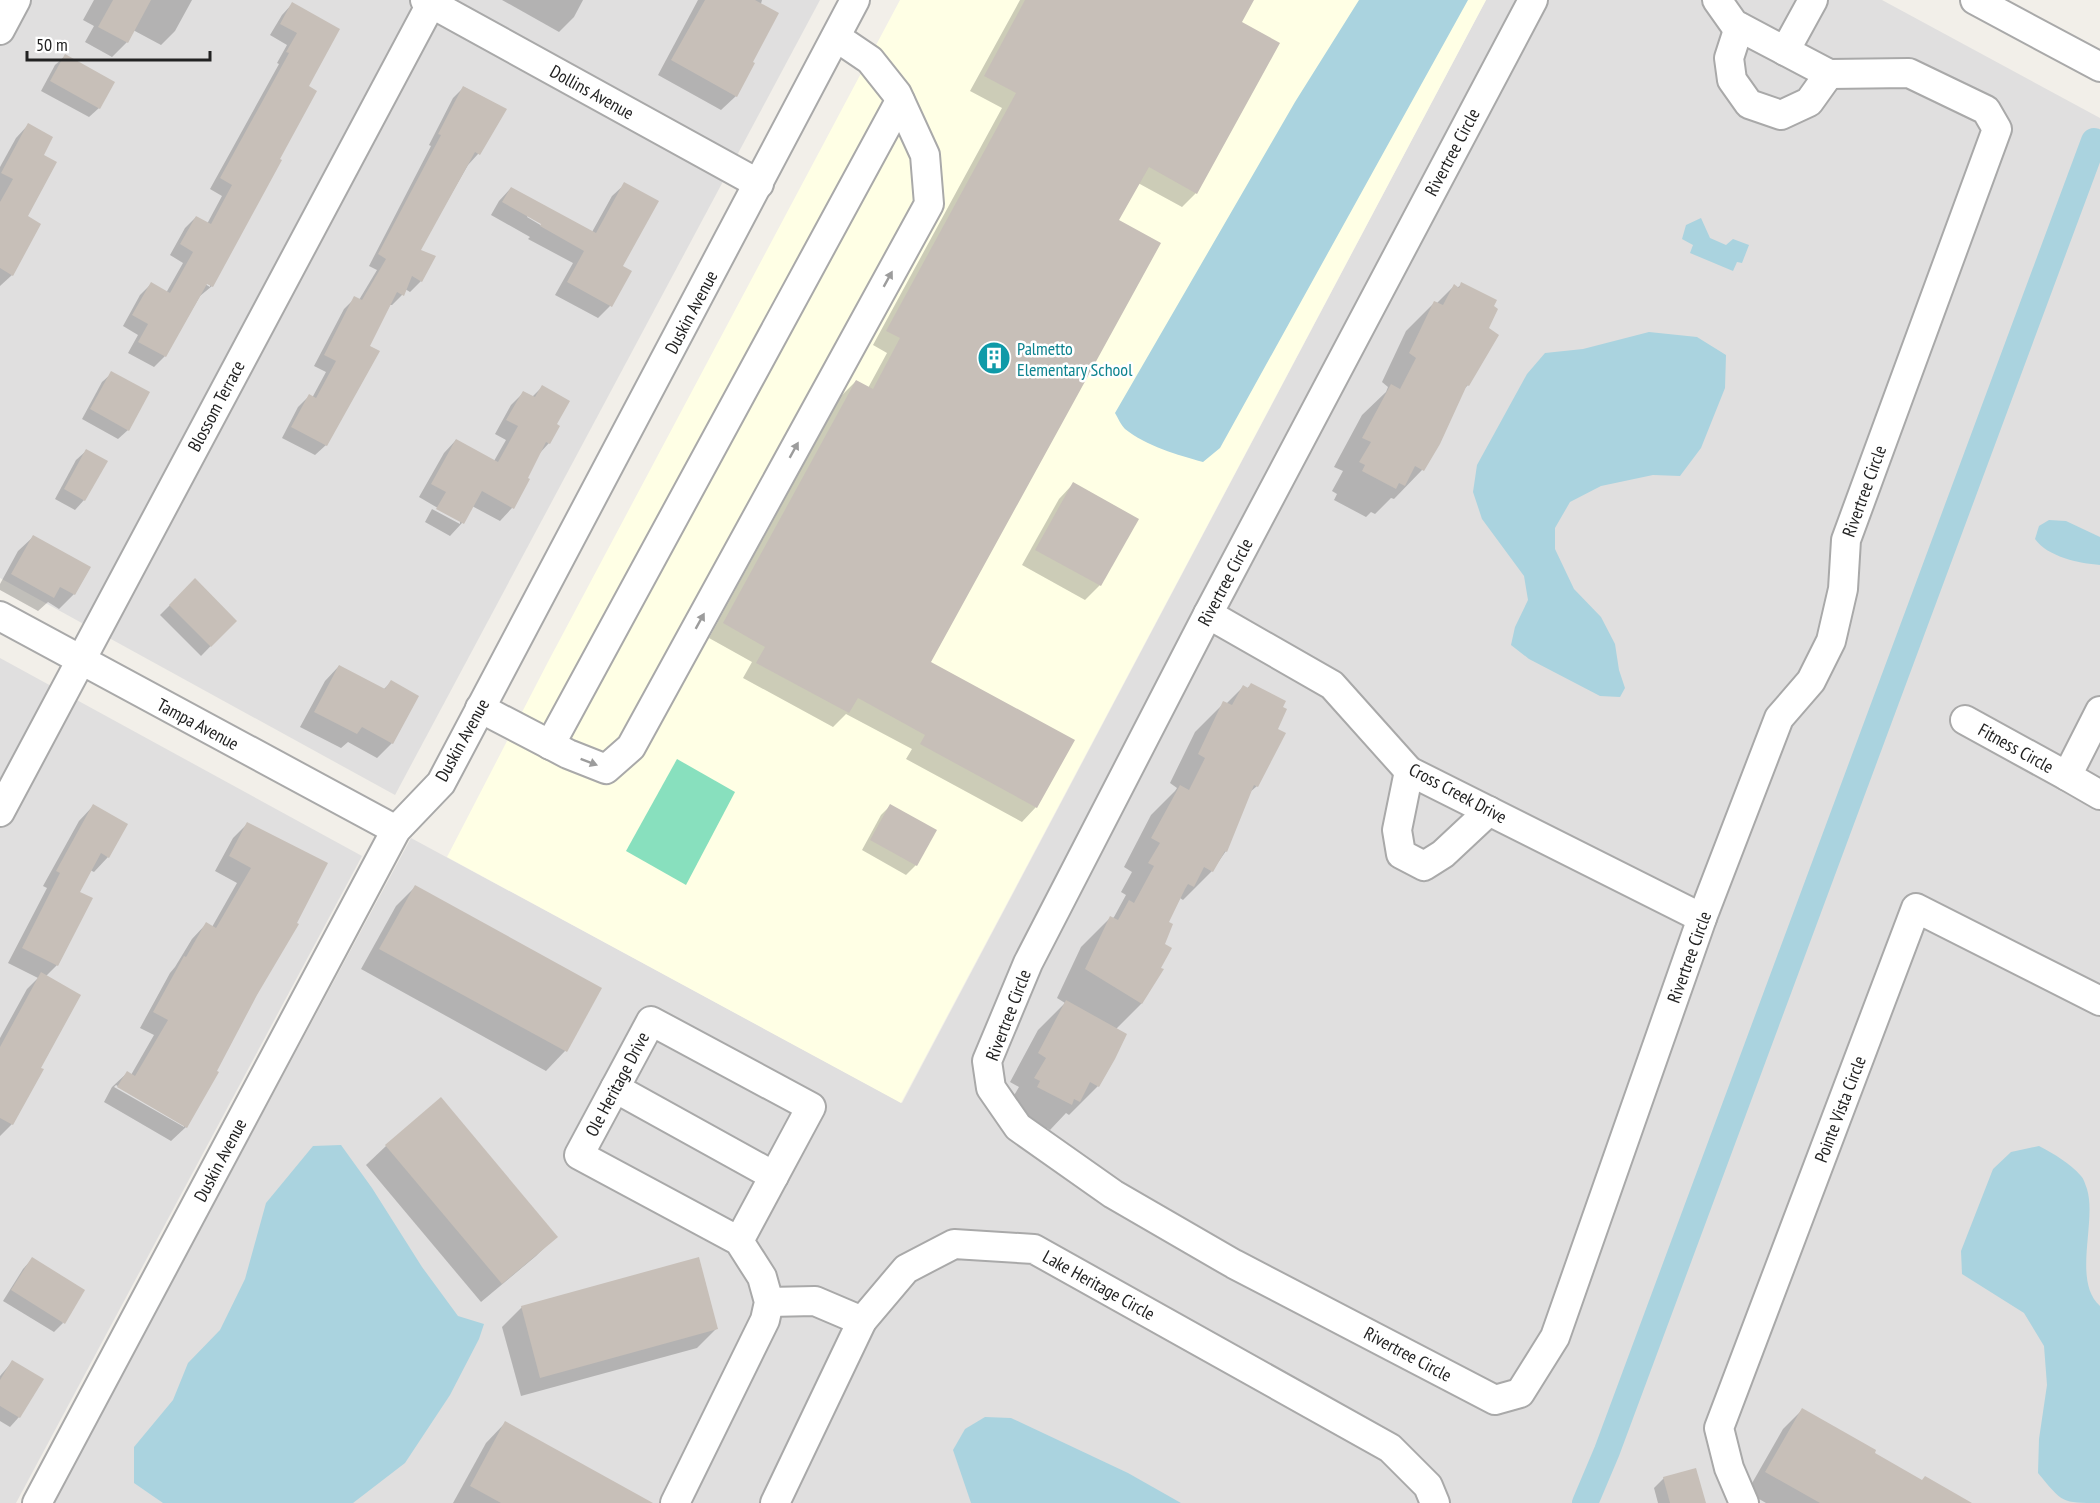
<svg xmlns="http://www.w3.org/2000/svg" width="2100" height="1503" font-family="'PT Sans Narrow',sans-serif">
<rect width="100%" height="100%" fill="#f2efe9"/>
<g fill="#e0dfdf">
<polygon points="0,0 820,0 395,795 0,578"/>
<polygon points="1486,0 1882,0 2100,118 2100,1503 53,1503 411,838 902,1103"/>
<polygon points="0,658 362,856 16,1503 0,1503"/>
</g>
<polygon fill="#ffffe5" points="900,0 1486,0 901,1103 447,857 549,660"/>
<polygon fill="#88e0be" points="677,759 735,792 686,885 626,851"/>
<g fill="#aad3df">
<path d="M1359,0H1468L1220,448L1203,462C1178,455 1146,446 1125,429C1121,425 1118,418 1115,413L1295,102Z"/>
<polygon points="1701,218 1710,238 1726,245 1733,239 1749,245 1742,263 1737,262 1733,271 1690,253 1693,245 1682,239 1686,225"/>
<polygon points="1649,332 1697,337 1726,355 1725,388 1701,448 1680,476 1653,475 1601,486 1570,502 1555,528 1555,549 1574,589 1601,617 1615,644 1619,670 1625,688 1620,697 1600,696 1529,659 1511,645 1515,627 1528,600 1524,576 1482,519 1473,492 1477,465 1527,374 1545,353 1583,349"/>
<path d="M2049,520L2066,521L2100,537V565C2078,563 2048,557 2035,539L2039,526Z"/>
<polygon points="341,1145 372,1188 422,1267 458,1316 484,1324 479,1339 450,1395 405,1463 353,1503 163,1503 134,1483 134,1447 173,1400 188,1363 220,1330 245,1279 266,1203 313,1146"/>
<path d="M2039,1146C2054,1154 2070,1163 2081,1176C2084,1179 2085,1184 2087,1189C2097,1222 2072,1281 2100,1306V1503C2061,1503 2063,1503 2038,1473L2039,1439L2047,1385L2044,1346L2024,1313L1962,1274L1961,1251L1993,1169L2011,1152Z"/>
<polygon points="985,1417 1011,1418 1128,1473 1181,1503 971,1503 953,1450 965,1429"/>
</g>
<g fill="#0003" fill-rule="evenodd">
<polygon points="94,0 192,0 175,31 161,45 133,30 127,42 112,57 85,42 94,26 83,20"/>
<polygon points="502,0 583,0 574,17 559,32"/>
<polygon points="698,0 762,0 736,96 721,110 658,75"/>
<polygon points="1020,0 1252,0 1239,23 1196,193 1182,207 1138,183 1117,221 929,663 1036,807 1022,822 906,759 912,749 846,714 833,727 743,678 752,662 709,638 841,396 856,381 868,388 887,353 873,345 1002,108 970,91"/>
<path d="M292,4L307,87L212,286L200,296L165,356L154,367L128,353L138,335L123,326L140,295L151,284L166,293L183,263L170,255L185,228L196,217L207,224L222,196L210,189L279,64L277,63L287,45L270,35L282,15ZM200,281L210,284V287Z"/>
<polygon points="65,56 99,108 89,117 41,91 55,65"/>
<polygon points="464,87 505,109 478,154 468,165 419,250 421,281 410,292 405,289 402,295 392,305 390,305 368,346 326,445 315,455 282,438 298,407 309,396 312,398 326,372 314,366 344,309 355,298 359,300 377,270 369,266 431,146 429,145 453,98"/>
<polygon points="28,125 41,155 12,275 0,286 0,167 16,138"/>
<path d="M625,184L621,267L610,306L598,318L555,295L573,263L528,239L530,237L491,215L499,201L511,188L592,232L612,196ZM528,215L548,226L547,229L527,217Z"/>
<polygon points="1462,284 1487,329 1468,385 1463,390 1439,443 1422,470 1394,499 1391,498 1375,514 1371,512 1366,517 1334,500 1337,494 1332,491 1343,471 1334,467 1362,415 1386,392 1388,387 1382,382 1406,331 1435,302 1437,303 1454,286 1457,288"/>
<polygon points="112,373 128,430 118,439 82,419 102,382"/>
<polygon points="542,387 549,443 539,454 512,508 500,521 472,506 462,523 450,536 425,522 432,509 460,524 460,521 419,497 444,453 456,440 494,461 506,440 495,434 511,405 523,393 532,397"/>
<polygon points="86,451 84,500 75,510 55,499 76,460"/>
<polygon points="1073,484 1136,519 1100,585 1085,600 1022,565 1059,499"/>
<polygon points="33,537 74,594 59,609 48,602 38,611 0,590 0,584 18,551"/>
<polygon points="195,580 235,621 201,656 160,615"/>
<polygon points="339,666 383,690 391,682 392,743 377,758 348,742 341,748 300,727 325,681"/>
<polygon points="1251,685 1257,786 1249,793 1226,851 1212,871 1183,900 1180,898 1167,922 1159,969 1162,970 1141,1004 1116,1029 1098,1086 1069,1115 1066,1113 1050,1130 1047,1128 1042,1133 1007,1107 1019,1087 1010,1082 1038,1030 1065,1003 1057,998 1081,947 1110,918 1112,919 1114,917 1126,895 1121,892 1132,872 1124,867 1151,815 1175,791 1177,788 1170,783 1195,732 1224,703 1226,704 1243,687 1246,689"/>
<polygon points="93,806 108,857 94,872 90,870 78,892 57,965 45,977 39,1068 12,1124 0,1136 0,1038 27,989 38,978 8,963 47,888 43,886 79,821"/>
<polygon points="890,806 916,865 906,875 862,850 881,815"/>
<path d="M247,824L326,864L186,1127L171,1141L104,1102L112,1087L127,1073L131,1075L154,1035L140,1028L170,973L175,967L192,939L206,924L212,927L237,883L215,871L233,838ZM116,1085L184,1124V1127L114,1087Z"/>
<polygon points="415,887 600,988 565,1051 546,1071 361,969 396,906"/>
<polygon points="440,1099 556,1236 536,1256 481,1302 366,1165 386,1146"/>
<polygon points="32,1259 63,1323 54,1332 3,1301 23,1269"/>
<polygon points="522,1307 717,1328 697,1348 521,1396 502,1327"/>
<polygon points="12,1362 19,1417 10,1427 0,1421 0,1376"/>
<polygon points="1802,1410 1921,1482 1969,1503 1766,1503 1747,1492 1783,1429"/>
<polygon points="505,1423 638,1503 453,1503 486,1443"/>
<polygon points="1664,1478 1703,1503 1658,1503 1654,1488"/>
</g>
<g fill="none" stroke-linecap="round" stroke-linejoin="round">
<polyline stroke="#aad3df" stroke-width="26" points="1585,1503 1607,1451 2094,141"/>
</g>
<g fill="#c7bfb8">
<polygon points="113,0 151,0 128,43 98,27"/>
<polygon points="705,0 755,0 779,13 753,62 755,63 737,97 671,60"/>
<polygon points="1025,0 1254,0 1242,22 1280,43 1197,194 1149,167 1119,220 1161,243 931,662 1075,740 1037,808 920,744 925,735 858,698 849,713 756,663 765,647 723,623 856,380 873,389 900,338 886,331 1016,93 984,76"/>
<polygon points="292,2 340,29 309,86 317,91 280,159 282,160 213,287 207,284 166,357 138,342 148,324 132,315 151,282 170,293 193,252 180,244 196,216 211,224 232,185 220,178 289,53 286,52 297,33 280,24"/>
<polygon points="65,54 115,82 100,109 50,81"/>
<polygon points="463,86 507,109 480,155 475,152 421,250 436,256 422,282 412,276 404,296 397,292 370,346 380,351 327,446 291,427 309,394 316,398 336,361 324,355 354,296 362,300 386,259 378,254 441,135 438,134"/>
<polygon points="28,123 53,137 44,155 57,162 28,216 41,224 13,276 0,268 0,202 13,179 1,173"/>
<polygon points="624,182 659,201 623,266 632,271 612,307 567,282 584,251 540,226 541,224 502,202 511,187 596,233"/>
<polygon points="1461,282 1497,300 1494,306 1498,309 1489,328 1499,335 1469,386 1467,385 1440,444 1424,471 1415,466 1405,486 1399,483 1396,489 1362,471 1365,465 1359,462 1371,442 1362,438 1391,384 1400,389 1416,358 1409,353 1434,301 1443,305 1454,284 1459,288"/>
<polygon points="111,371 150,392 129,431 90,409"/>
<polygon points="542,385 570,401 557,424 560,426 550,444 546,442 528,478 530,479 514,509 482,491 464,524 436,509 446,492 431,484 456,439 498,462 518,426 506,420 523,391 535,397"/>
<polygon points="86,449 108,461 85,501 64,489"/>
<polygon points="1073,482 1139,519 1101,586 1035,550"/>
<polygon points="33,535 91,567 75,595 60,587 54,598 11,574"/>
<polygon points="195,578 237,621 211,647 169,605"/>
<polygon points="339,665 385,689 391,680 419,696 393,744 362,727 357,734 314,712"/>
<polygon points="1251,683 1286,701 1283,707 1287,709 1278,729 1286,733 1258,787 1254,785 1227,852 1225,851 1213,872 1204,867 1194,887 1188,884 1185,889 1169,922 1173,924 1165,944 1172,948 1161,968 1164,969 1142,1004 1085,969 1110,916 1118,920 1129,900 1134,903 1154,866 1148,863 1160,843 1151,838 1180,785 1189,790 1205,758 1198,754 1223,701 1232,705 1243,685 1248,688"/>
<polygon points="93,804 128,824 109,858 101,853 80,892 93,898 58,966 22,948 60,873 56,871"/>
<polygon points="890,804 937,830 917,866 870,840"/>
<polygon points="247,822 328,863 297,923 299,924 257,995 217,1071 219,1072 187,1128 117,1087 127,1071 135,1076 168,1020 153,1012 184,956 186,957 206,922 216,928 251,868 229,856"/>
<polygon points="415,885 602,988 567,1052 379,949"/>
<polygon points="41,972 81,995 41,1068 44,1069 13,1125 0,1118 0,1047"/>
<polygon points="1066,1000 1127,1034 1115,1059 1099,1087 1090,1082 1080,1102 1074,1099 1072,1105 1037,1087 1040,1081 1034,1078 1046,1058 1038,1053"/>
<polygon points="441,1097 558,1237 502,1284 385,1145"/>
<polygon points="32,1257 85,1290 65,1324 11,1290"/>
<polygon points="699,1257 718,1329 540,1378 521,1306"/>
<polygon points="12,1360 44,1379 20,1418 0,1406 0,1380"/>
<polygon points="1802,1408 1876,1450 1875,1453 1922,1480 1925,1476 1972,1503 1820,1503 1765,1472"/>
<polygon points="505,1421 653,1503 501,1503 470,1486"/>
<polygon points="1696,1468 1706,1503 1670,1503 1663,1477"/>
</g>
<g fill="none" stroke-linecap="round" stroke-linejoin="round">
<defs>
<g id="minor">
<polyline points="425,0 759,184"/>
<polyline points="1533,0 1208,614 1028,963 987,1061 991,1088 1018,1127 1113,1194 1234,1264 1495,1400 1520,1393 1555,1337 1702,918 1779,718 1811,681 1831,641 1843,589 1846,540 1997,129 1986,110 1909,73 1829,74 1734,24 1717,0"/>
<polyline points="1975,0 2100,67"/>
<polyline points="1739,27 1729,58 1732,80 1749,104 1781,115 1809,102 1829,74"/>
<polyline points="0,30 16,0"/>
<polyline points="1785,51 1813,0"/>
<polyline points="1208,614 1332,685 1409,771 1702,918"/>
<polyline points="0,616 396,830"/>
<polyline points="480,708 568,754 606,769 631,747 929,204 925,155 897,94 870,60 836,37"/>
<polyline points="2100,711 2067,776 2100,795"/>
<polyline points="1965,720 2067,776"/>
<polyline points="550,745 900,101"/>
<polyline points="1409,771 1397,830 1401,854 1424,866 1443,854 1489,811"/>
<polyline points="0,812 433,0"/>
<polyline points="615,1088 774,1176"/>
<polyline points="769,1302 815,1301 862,1321"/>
<polyline points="37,1503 396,830 441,783 855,0"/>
<polyline points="675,1503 765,1320 769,1302 762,1277 739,1241 579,1155 651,1021 811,1107 739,1241"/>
<polyline points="775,1503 862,1321 906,1269 954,1244 1034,1249 1390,1448 1428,1486 1435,1503"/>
<polyline points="1744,1503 1729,1468 1719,1428 1916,908 2100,1001"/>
</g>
</defs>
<use href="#minor" stroke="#a9a9a9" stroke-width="32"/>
<use href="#minor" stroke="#fff" stroke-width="28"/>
</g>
<defs><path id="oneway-solid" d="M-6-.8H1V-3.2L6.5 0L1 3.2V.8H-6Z" transform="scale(1.5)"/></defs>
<g fill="#9c9c9c">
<use href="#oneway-solid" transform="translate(888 279) rotate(-61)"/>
<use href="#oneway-solid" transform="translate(794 450) rotate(-61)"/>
<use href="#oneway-solid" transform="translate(700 621) rotate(-61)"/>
<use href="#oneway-solid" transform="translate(589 762) rotate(21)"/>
</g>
<defs>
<symbol id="building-disc" viewBox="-11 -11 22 22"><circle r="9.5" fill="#0f9aa8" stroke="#fff"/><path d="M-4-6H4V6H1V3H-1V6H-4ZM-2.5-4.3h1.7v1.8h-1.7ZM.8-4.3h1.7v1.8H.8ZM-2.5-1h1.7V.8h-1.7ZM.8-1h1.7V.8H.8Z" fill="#fff"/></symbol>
</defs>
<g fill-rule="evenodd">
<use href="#building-disc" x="975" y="339" width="38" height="38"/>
</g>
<g text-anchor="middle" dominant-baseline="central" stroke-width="5" stroke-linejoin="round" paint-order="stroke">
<g font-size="18" fill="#222" stroke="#fff">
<text transform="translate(592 92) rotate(29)">Dollins Avenue</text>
<text transform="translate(1452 152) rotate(-62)">Rivertree Circle</text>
<text transform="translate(691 312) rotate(-62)">Duskin Avenue</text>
<text transform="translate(216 406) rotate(-62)">Blossom Terrace</text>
<text transform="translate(1864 491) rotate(-70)">Rivertree Circle</text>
<text transform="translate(1225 582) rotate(-62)">Rivertree Circle</text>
<text transform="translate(198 724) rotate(28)">Tampa Avenue</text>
<text transform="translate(462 740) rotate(-61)">Duskin Avenue</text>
<text transform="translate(2016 748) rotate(29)">Fitness Circle</text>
<text transform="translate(1458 793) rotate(28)">Cross Creek Drive</text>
<text transform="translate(1689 957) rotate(-70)">Rivertree Circle</text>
<text transform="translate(1008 1015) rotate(-69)">Rivertree Circle</text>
<text transform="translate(617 1084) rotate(-62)">Ole Heritage Drive</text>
<text transform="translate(1840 1109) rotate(-69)">Pointe Vista Circle</text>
<text transform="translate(220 1160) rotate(-62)">Duskin Avenue</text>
<text transform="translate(1099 1285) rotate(29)">Lake Heritage Circle</text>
<text transform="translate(1408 1354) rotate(28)">Rivertree Circle</text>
</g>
<g font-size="18" fill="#0d838f" stroke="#fff" text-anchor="start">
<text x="1017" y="348">Palmetto<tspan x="1017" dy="21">Elementary School</tspan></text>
</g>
</g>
<path d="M27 51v9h183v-9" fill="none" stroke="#222222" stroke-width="3"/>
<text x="36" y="51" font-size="18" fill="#222222" stroke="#ffffff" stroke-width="4.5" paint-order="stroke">50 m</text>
</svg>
